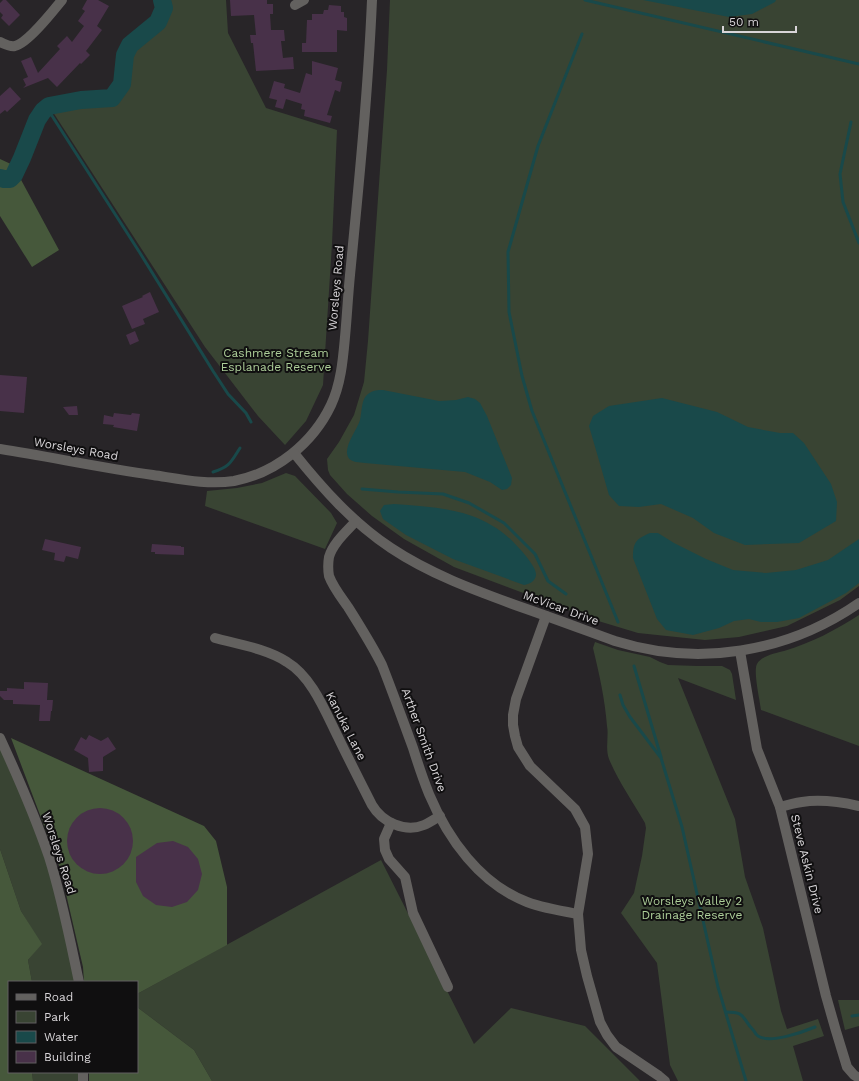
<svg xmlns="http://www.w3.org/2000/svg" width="859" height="1081" font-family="'Work Sans',sans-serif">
<rect width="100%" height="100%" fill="#282528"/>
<g fill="#394433">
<polygon points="162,0 226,0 228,33 266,108 337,130 332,244 323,385 306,421 285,445 258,416 205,347 49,106 81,100 112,98 122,84 125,55 130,45 158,22 164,8"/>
<polygon points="390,0 859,0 859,586 840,600 787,626 739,637 705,640 638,633 595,620 454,567 404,539 372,516 347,494 330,475 328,470 327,459 339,442 354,415 364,382 368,341 387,70"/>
<polygon points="286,473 295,476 331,513 337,523 325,549 205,506 207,491 237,488 262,483"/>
<path d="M859,615V746L761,710C760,701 753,671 757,664C761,656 776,653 784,651C811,643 836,630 859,615Z"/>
<path d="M595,642L618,650L650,657L660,662L668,665L697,666H722L730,670L732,674L736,700L678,678L735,819L745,877L763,928L781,1011L787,1029L818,1019L824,1036L793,1046L803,1081H678L670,1065L657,963L621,913L634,893L642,856L646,828L645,823C633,802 618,781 609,759C605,748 609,736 607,726C605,699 599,673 593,648Z"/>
<polygon points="0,748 49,858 79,982 32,982 28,960 41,944 21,911 0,849"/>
<polygon points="381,860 474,1044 511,1008 585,1026 640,1081 212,1081 194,1050 137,1007 137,994"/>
<polygon points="838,1000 859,1000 859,1026 845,1030"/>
<polygon points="32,1072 83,1072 83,1081 33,1081"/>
</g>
<g fill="#46583b">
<polygon points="0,159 13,165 59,250 32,267 0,216"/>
<polygon points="11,738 204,826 216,841 227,887 227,945 137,994 137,982 84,982 83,967 60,868"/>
<polygon points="0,849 21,911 42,944 28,960 32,982 9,982 9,1072 32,1072 33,1081 0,1081"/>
<polygon points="137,1007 194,1050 212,1081 89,1081 89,1072 137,1072"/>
</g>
<g fill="#19494a">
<polygon points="643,0 776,0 775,2 752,14 729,17"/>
<path d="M383,390L439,401L456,400L468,397L475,399L480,403L487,416L512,478L511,485L507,489L502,490L490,482L465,472L365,463C360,462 351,463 348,457C343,447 357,430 360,420C362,412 361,399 368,394C373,390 378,390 383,390Z"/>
<polygon points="662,398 717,412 748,427 780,433 793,433 804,443 831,484 837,502 836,521 799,543 745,545 714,533 693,518 661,504 639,507 619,506 609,495 589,426 593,416 609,406"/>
<path d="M394,504C420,506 447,507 472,516C481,519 492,525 499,530C508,535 536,564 536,574C536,581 530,584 524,585L453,559L406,535L383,519L380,511L384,505Z"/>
<path d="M650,533H658L674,543L706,559L733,570L766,573L796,570L828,560L859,539V583L846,593L799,618L777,622H761L749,619L734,621L719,628L693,635L666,630L657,619L633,558C633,542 636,539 650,533Z"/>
</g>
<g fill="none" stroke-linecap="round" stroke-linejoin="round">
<g stroke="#19494a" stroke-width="3">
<polyline points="585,0 859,64"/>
<polyline points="582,34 538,146 508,252 509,312 522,376 532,411 618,622"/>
<polyline points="47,108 140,253 213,371 228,394 246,413 251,422"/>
<polyline points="851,122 840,174 843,202 859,243"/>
<path d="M213,472C230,467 231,462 240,448"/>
<polyline points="362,489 398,492 443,494 469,503 504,523 535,554 548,581 566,594"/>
<polyline points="634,666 661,757"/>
<polyline points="620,695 623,705 630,717 661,758 682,827 718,987 746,1081"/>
<path d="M726,1012C747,1012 741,1018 754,1031C755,1033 756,1035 758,1036C770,1044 803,1032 815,1027"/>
<polyline points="852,1016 859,1015"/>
</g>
<polyline stroke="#19494a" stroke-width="18" points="0,178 4,179 10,179 14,175 22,158 37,120 43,111 49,106 81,100 112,98 122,84 125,55 130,45 158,22 164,8 162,0"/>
</g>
<g fill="#483149">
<polygon points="3,0 6,0 20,15 9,26 1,18 3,15 0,12 0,3"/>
<polygon points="87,0 98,0 109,6 97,26 102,30 86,51 90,55 81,64 80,63 57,87 48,78 23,88 26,85 23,79 28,77 21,61 31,57 38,73 60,49 57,46 67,36 72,42 84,26 78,21 85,11 82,9"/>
<polygon points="230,0 267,0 267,4 273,4 273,14 270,14 271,30 284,30 285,41 281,41 283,58 293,57 294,69 256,71 253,43 251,43 250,35 256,35 254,15 231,16"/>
<polygon points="329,5 341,6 341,12 344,12 344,17 347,18 347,31 337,30 337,52 302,52 302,43 306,43 307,20 312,20 312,14 323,14 324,10 328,10"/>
<polygon points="312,61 338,68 335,80 342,82 340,92 335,90 327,115 332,116 330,123 304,116 305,110 301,109 302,104 286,99 283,109 275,107 277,100 269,98 274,81 285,84 284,88 300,93 306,73 312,75"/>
<polygon points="10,87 21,99 7,112 5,110 0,114 0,96"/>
<polygon points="150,292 159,312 143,319 145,324 132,329 122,306 143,297 142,296"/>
<polygon points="135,331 139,341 130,345 126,335"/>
<polygon points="0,375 27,377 24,413 0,411"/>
<polygon points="77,406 78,415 69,415 63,407"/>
<polygon points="114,413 131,415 132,413 140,414 137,431 113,427 114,425 103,424 104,415 113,417"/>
<polygon points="45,539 81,547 78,559 66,556 64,562 54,560 55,553 42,550"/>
<polygon points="152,544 181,546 181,547 184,547 184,555 155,554 155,552 151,552"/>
<polygon points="24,682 48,683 47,700 53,700 52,711 51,711 50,721 39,721 40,705 13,704 13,700 4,700 0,696 0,691 7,691 7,688 24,689"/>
<polygon points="89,735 101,741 108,737 116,749 103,757 103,771 89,772 88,758 74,750 81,737 86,740"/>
<circle cx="100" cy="841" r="33"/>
<polygon points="173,841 188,847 198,859 202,874 198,890 187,902 172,907 156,905 143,896 136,882 136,857 157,843"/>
</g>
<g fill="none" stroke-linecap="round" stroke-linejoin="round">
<g stroke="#63615f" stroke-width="10">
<polyline points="295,5 304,0"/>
<path d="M0,42C5,44 9,47 15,46C28,43 53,11 62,0"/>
<path d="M0,449C51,457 102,468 153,475C180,479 207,485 234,481C276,473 313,443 331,405C341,384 343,359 345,337C347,316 348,295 350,275C359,183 368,92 372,0"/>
<path d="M294,453C322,488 353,523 391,548C430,574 474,590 518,606C550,617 582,629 615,641C698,667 787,653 859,603"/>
<path d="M356,521C347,531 333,543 329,557C328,563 328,570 329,576C333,587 341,597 348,607C360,626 372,645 382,665C393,693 403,721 413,748C418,764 423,779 429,794C448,839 480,884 527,902C543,908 561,911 578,914"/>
<polyline points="546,616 516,699 513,715 513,725 515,736 518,747 530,766 575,809 585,827 588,854 578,914 581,950 587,976 600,1022 607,1035 616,1047 659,1076 665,1081"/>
<path d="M215,638C237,644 268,649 287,662C312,677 325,711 338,737C349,760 361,783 372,805C382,822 405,833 424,825C429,823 435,819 440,816"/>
<polyline points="740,651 757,749 780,807 826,996 836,1031 847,1067 854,1075 859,1078"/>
<path d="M0,738C18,777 35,816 49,857C62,898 70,940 79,982"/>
<path d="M780,807C787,805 795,803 802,802C821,799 841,802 859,806"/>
<polyline points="391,823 384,839 385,850 389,859 405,877 413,913 448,987"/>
<polyline points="83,1081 83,1072"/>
</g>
</g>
<g text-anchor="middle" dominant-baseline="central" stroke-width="4" stroke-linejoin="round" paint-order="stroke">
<g font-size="12" fill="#d8d5d8" stroke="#100f10">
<text transform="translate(336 288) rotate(-85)">Worsleys Road</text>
<text transform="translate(76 449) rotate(10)">Worsleys Road</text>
<text transform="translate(561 608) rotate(20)">McVicar Drive</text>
<text transform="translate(346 726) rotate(63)">Kanuka Lane</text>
<text transform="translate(424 740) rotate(70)">Arther Smith Drive</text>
<text transform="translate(59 853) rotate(72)">Worsleys Road</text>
<text transform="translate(807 864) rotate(76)">Steve Askin Drive</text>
</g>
<g font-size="12" fill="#adce99" stroke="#100f10">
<text x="276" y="353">Cashmere Stream<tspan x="276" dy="14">Esplanade Reserve</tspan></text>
<text x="692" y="901">Worsleys Valley 2<tspan x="692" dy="14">Drainage Reserve</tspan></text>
</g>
</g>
<rect x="8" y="981" width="130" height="92" fill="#100f10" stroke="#605e60"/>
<rect x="16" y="994" width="20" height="6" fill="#63615f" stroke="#605e60"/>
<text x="44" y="1001" font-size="12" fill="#d8d5d8">Road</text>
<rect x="16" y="1011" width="20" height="12" fill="#394433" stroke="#605e60"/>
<text x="44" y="1021" font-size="12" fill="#d8d5d8">Park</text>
<rect x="16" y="1031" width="20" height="12" fill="#19494a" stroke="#605e60"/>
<text x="44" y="1041" font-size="12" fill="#d8d5d8">Water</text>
<rect x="16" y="1051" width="20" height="12" fill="#483149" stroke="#605e60"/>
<text x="44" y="1061" font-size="12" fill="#d8d5d8">Building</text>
<path d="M723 26v6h73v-6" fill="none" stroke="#d8d5d8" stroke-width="2"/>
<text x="729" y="26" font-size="12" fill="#d8d5d8" stroke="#100f10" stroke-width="3" paint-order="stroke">50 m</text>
</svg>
